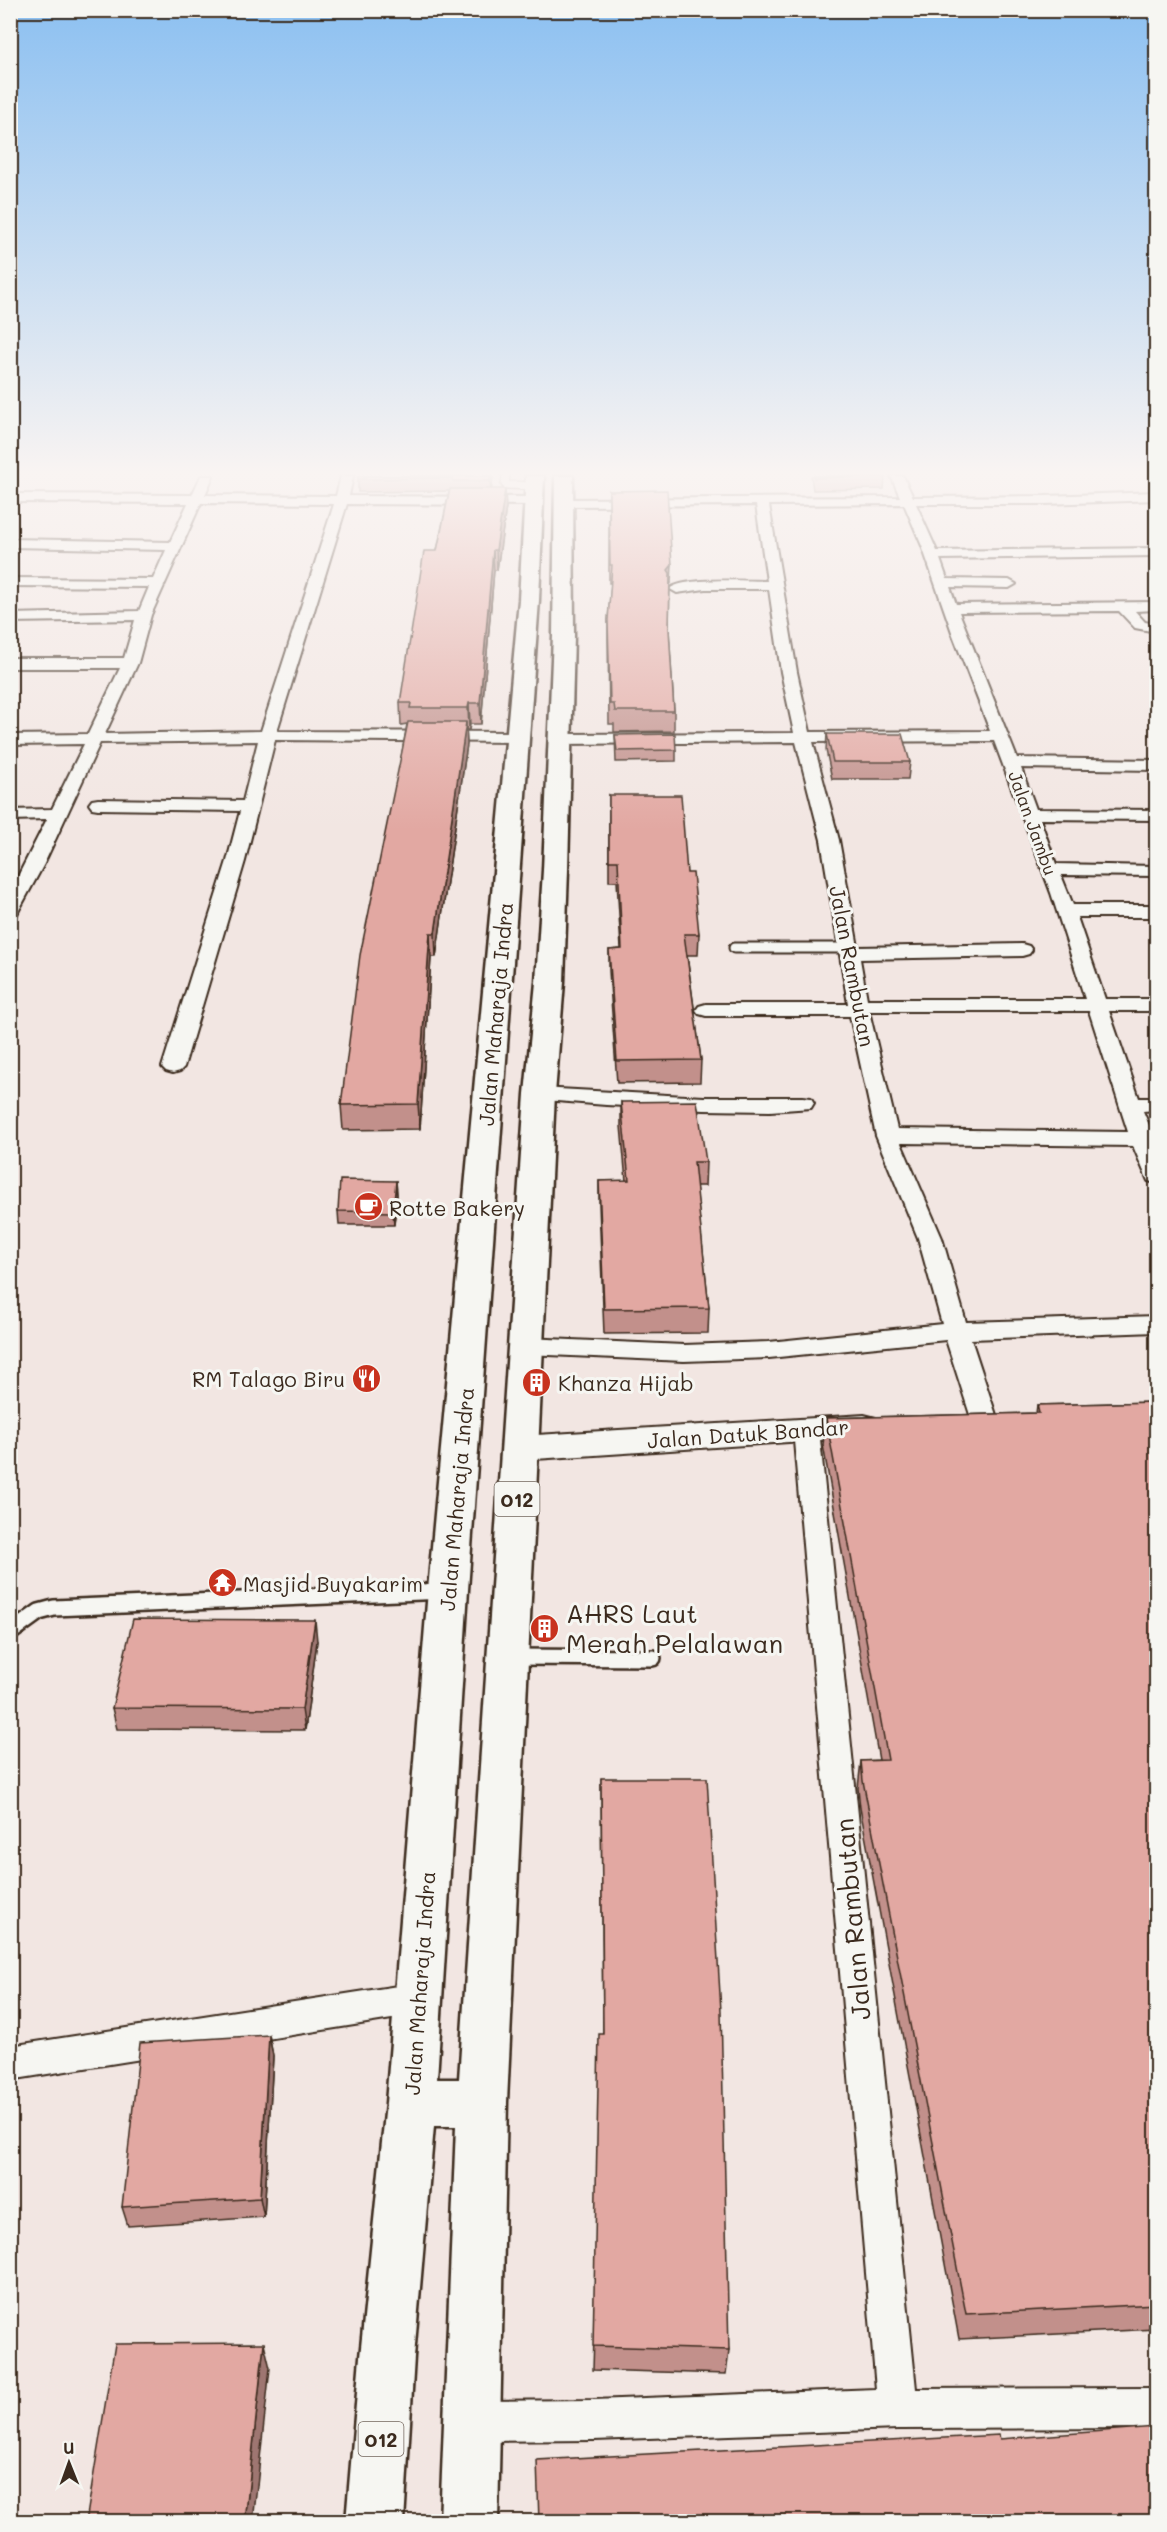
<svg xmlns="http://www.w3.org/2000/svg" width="1167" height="2532" font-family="Mali,sans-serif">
<rect width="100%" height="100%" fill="#f2e6e2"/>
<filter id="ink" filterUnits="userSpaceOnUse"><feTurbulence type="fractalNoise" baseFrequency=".0167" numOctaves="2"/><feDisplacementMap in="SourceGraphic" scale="12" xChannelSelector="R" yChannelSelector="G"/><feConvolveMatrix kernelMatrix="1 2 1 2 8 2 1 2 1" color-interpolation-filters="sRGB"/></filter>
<g filter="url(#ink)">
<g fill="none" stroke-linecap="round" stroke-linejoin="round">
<defs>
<polyline id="service-far2" points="506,476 505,484 507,485 535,486"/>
<polyline id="service-far1" points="734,948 848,948"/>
<g id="service">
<polyline points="10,1633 39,1612 54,1608 444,1591"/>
<polyline points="512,1657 653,1658"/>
</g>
<g id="minor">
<path d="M201,476H213L205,495L336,496L341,476H353L349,496L534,497L540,501L534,505L347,504L277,731L518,732L526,737L518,742L275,740L245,861L184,1067L180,1071L173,1073L166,1071L162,1067L227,861L240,811L98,809L92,808L89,804L92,800L98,799L243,801L258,741L100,743L44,864L19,910L17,914L10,916V892L47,819L10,820V810L52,809L84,744L10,745V735L88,734L120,668H10V658H124L135,620L10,622V614L139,611L149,587L10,586V578L153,579L166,550L10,547V539L170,542L188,503L10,502V494L192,495ZM201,503L334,504L261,731L105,734L138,663L151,615Z"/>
<path d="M891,476H903L913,497L1045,496L1156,492V500L1045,504H916L937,551L1156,548V556L940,559L947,579L1009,580L1016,584L1009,588L950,587L956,604L1156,602V610L1135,611L1145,622L1156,624V632L1135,628L1119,611L959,612L1017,758L1156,760V770L1021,768L1036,809L1156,810V820L1040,819L1056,864L1156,866V876L1061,875L1073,905H1156V917H1077L1105,999H1156V1011H1109L1139,1098H1156V1110L1143,1111L1155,1139L1156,1183L1148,1181L1133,1146L901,1143L942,1238L966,1322L1156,1316V1332L971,1339L997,1418L993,1424L984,1427L975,1424L971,1418L946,1340L769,1358L684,1361L526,1354L517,1352L513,1346L517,1340L526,1338L684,1345L769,1342L942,1324L918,1238L876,1136L850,1016H706L699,1014L696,1010L699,1006L706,1004H848L821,840L796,742L560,744L552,739L560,734L794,733L781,672L769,589H705L677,593L670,589C681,577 749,581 767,581L756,505L565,506L559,502L560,499L900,497ZM904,504L922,546L953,635L990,731L810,732L797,672L769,505ZM994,741L1051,893L1085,999H867L860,959L1022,956L1029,954L1032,950L1029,946L1022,944L858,947L839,840L813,742ZM869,1011H1089L1128,1132L897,1129Z"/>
<polygon points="540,1088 704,1097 803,1097 811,1098 814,1103 811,1108 770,1111 704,1110 606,1105 532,1099 529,1094 532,1089"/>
<polygon points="806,1420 815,1423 819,1429 916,2389 1156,2388 1156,2428 898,2429 594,2440 471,2441 457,2435 451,2421 457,2407 471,2401 594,2400 876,2389 793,1429 797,1423"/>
<polygon points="417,1983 429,1988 434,1999 429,2010 417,2015 10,2080 10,2046"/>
</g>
<polygon id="tertiary" points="864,1415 876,1418 880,1426 876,1434 864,1437 520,1460 508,1456 503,1448 508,1440 520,1436"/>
<polygon id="trunk" points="526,476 544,476 539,600 468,1590 437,2079 459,2079 525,1094 536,982 543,870 553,636 555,476 573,476 574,636 568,870 564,982 555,1094 507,2102 498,2522 440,2522 456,2126 434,2126 414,2357 404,2522 346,2522 360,2357 386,2103 428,1590 519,600"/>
</defs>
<use href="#service-far2" stroke="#3b2a1e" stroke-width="10"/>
<use href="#service-far1" stroke="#3b2a1e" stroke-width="13"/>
<use href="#service" stroke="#3b2a1e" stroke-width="20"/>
<use href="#minor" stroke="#3b2a1e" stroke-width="4"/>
<use href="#tertiary" stroke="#3b2a1e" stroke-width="4"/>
<use href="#trunk" stroke="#3b2a1e" stroke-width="5"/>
<use href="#service-far2" stroke="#f6f6f2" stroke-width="7"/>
<use href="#service-far1" stroke="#f6f6f2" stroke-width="9"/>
<use href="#service" stroke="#f6f6f2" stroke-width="15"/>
<use href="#minor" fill="#f6f6f2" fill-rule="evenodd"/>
<use href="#tertiary" fill="#f6f6f2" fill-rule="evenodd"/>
<use href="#trunk" fill="#f6f6f2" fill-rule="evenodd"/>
</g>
<g fill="#c2908b" stroke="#3b2a1e" stroke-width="1.5">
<polygon points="358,476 493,476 491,489 506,507 497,570 494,570 481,724 470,724 469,730 466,730 467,744 436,957 431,957 420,1129 343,1130 341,1105 407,724 401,725 400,703 437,551 449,491 358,492"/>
<polygon points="811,476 885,476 884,489 813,490"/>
<polygon points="609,491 671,583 670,585 669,629 674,711 674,731 614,732 614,724 609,724 608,639 608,620 611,583 609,583"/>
<polygon points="827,734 910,762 908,779 832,779 826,750"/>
<polygon points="615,735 676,750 676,761 616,762"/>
<polygon points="609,795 687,873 699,934 698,955 687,955 701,1060 700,1082 617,1083 609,971 609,950 621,949 617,881 609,881"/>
<polygon points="621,1102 706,1162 705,1186 696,1186 709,1308 708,1333 604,1334 599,1205 599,1181 626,1181 621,1126"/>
<polygon points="396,1181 397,1195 394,1225 339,1225 338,1211"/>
<polygon points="1156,1402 1156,2329 959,2339 860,1808 858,1788 861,1761 879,1760 823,1445 826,1418 1036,1413 1037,1405"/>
<polygon points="317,1641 305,1730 117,1729 112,1708"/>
<polygon points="601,1778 729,2350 726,2374 593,2370 603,2034"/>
<polygon points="269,2035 273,2056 264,2217 128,2226 122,2207"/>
</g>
<g fill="#9e7671" stroke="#3b2a1e" stroke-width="1.5">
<polygon points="491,476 493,476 491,495 490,481"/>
<polygon points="505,489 506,507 497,570 496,550"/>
<polygon points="493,550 494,570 481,724 480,703"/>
<polygon points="672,565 671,583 668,588 668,570"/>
<polygon points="469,703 470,724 469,730 468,708"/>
<polygon points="466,722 467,744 436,957 435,933"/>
<polygon points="430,933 431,957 420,1129 418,1104"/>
<polygon points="396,1181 397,1195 394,1225 393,1212"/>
<polygon points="315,1620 317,1641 305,1730 302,1709"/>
<polygon points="269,2035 273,2056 264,2217 260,2198"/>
<polygon points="264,2343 270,2368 253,2522 245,2522"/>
</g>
<g fill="#e2a8a2" stroke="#3b2a1e" stroke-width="1.5">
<polygon points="358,476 491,476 490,481 453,481 453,478 358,479"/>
<polygon points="814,476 885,476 814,478"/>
<polygon points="450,489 505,489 496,550 493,550 480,703 469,703 468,708 410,708 411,703 400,703 424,551 437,551"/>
<polygon points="667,490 672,565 668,570 670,573 669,629 674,711 615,711 614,704 610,704 608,620 612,565 610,565 609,491"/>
<polygon points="408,722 466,722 435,933 430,933 418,1104 341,1105 360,955"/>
<polygon points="675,734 676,750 617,751 615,735"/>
<polygon points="827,734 902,734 910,762 833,762"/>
<polygon points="609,795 681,795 687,873 693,873 699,934 684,934 701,1060 617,1061 609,950 622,949 618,861 609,861"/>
<polygon points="697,1101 706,1162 694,1162 709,1308 604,1309 599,1181 629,1180 621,1102"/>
<polygon points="340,1180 396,1181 393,1212 338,1211"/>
<polygon points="1156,1402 1156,2304 966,2314 863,1781 861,1761 888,1760 826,1418 1039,1413 1037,1405"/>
<polygon points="133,1619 315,1620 302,1709 112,1708"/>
<polygon points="601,1778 707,1778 721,2011 729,2350 593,2346 599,2034 603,2034"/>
<polygon points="269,2035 260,2198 122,2207 140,2043"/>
<polygon points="264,2343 245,2522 86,2522 115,2344"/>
<polygon points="1156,2427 1156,2522 539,2522 537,2460 999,2435 1000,2439"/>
</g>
</g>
<linearGradient id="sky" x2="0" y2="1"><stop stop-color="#8cc0f1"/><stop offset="0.57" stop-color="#f9f4f2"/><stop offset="1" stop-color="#f9f4f2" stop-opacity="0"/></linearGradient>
<rect width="1167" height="830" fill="url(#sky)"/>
<defs>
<symbol id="cafe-disc" viewBox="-11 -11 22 22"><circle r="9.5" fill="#c8321e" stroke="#f6f6f2"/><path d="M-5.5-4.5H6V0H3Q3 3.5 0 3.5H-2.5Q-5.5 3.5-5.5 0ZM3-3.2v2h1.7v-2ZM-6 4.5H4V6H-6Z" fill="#fff"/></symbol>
<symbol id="restaurant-disc" viewBox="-11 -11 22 22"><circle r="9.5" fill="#c8321e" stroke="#f6f6f2"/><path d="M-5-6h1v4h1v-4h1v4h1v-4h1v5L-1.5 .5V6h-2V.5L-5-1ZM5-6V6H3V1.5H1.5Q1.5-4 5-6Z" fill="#fff"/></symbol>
<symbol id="building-disc" viewBox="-11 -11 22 22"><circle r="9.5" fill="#c8321e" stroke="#f6f6f2"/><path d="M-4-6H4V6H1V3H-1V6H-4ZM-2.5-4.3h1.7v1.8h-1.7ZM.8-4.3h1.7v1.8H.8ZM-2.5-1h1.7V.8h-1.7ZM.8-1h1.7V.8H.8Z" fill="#fff"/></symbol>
<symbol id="temple-disc" viewBox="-11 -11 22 22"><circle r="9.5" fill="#c8321e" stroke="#f6f6f2"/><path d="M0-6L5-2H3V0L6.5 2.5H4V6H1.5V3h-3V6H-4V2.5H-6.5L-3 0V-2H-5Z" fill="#fff"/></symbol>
</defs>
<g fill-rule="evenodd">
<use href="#cafe-disc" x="352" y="1190" width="33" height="33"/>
<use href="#restaurant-disc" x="350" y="1362" width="33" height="33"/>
<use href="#building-disc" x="520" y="1366" width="33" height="33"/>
<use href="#temple-disc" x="206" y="1566" width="33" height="33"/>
<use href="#building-disc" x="528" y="1612" width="33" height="33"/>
</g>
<g text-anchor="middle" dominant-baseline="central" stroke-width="6" stroke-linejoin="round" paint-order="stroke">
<g font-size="18" fill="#3b2a1e" stroke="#f6f6f2">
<text transform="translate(1033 823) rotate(70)">Jalan Jambu</text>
</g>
<g fill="#f6f6f2" stroke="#73675e" stroke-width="1.5">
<rect x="494.5" y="1482" width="45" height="34" rx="4.5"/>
<rect x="358.5" y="2422" width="45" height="34" rx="4.5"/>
</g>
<g font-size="20" font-weight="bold" fill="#3b2a1e">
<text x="517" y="1499">012</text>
<text x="381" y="2439">012</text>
</g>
<g font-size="21" fill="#3b2a1e" stroke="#f6f6f2">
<text transform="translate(853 966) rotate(79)">Jalan Rambutan</text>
<text transform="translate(495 1014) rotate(-85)">Jalan Maharaja Indra</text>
<text transform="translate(748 1433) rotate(-4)">Jalan Datuk Bandar</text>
<text transform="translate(456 1499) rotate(-85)">Jalan Maharaja Indra</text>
<text transform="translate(419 1983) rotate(-86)">Jalan Maharaja Indra</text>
</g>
<g font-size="21" fill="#3b2a1e" stroke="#f6f6f2" text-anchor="start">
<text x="389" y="1207">Rotte Bakery</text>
<text x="345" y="1378" text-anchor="end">RM Talago Biru</text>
<text x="558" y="1382">Khanza Hijab</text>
<text x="243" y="1583">Masjid Buyakarim</text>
</g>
<g font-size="26" fill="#3b2a1e" stroke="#f6f6f2" text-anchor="start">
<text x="566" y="1613">AHRS Laut<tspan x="566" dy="30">Merah Pelalawan</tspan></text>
</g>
<g font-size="26" fill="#3b2a1e" stroke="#f6f6f2">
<text transform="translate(852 1919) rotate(-95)">Jalan Rambutan</text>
</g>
</g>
<rect width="1167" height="2532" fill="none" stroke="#f6f6f2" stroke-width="36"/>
<rect x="18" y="18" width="1131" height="2496" fill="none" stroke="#3b2a1e" stroke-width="2" filter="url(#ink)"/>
<g transform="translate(69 2463) rotate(359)" stroke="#f6f6f2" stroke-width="4.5" paint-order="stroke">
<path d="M0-4.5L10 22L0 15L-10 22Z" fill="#3b2a1e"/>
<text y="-9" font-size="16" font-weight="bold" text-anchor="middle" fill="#3b2a1e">U</text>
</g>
</svg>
